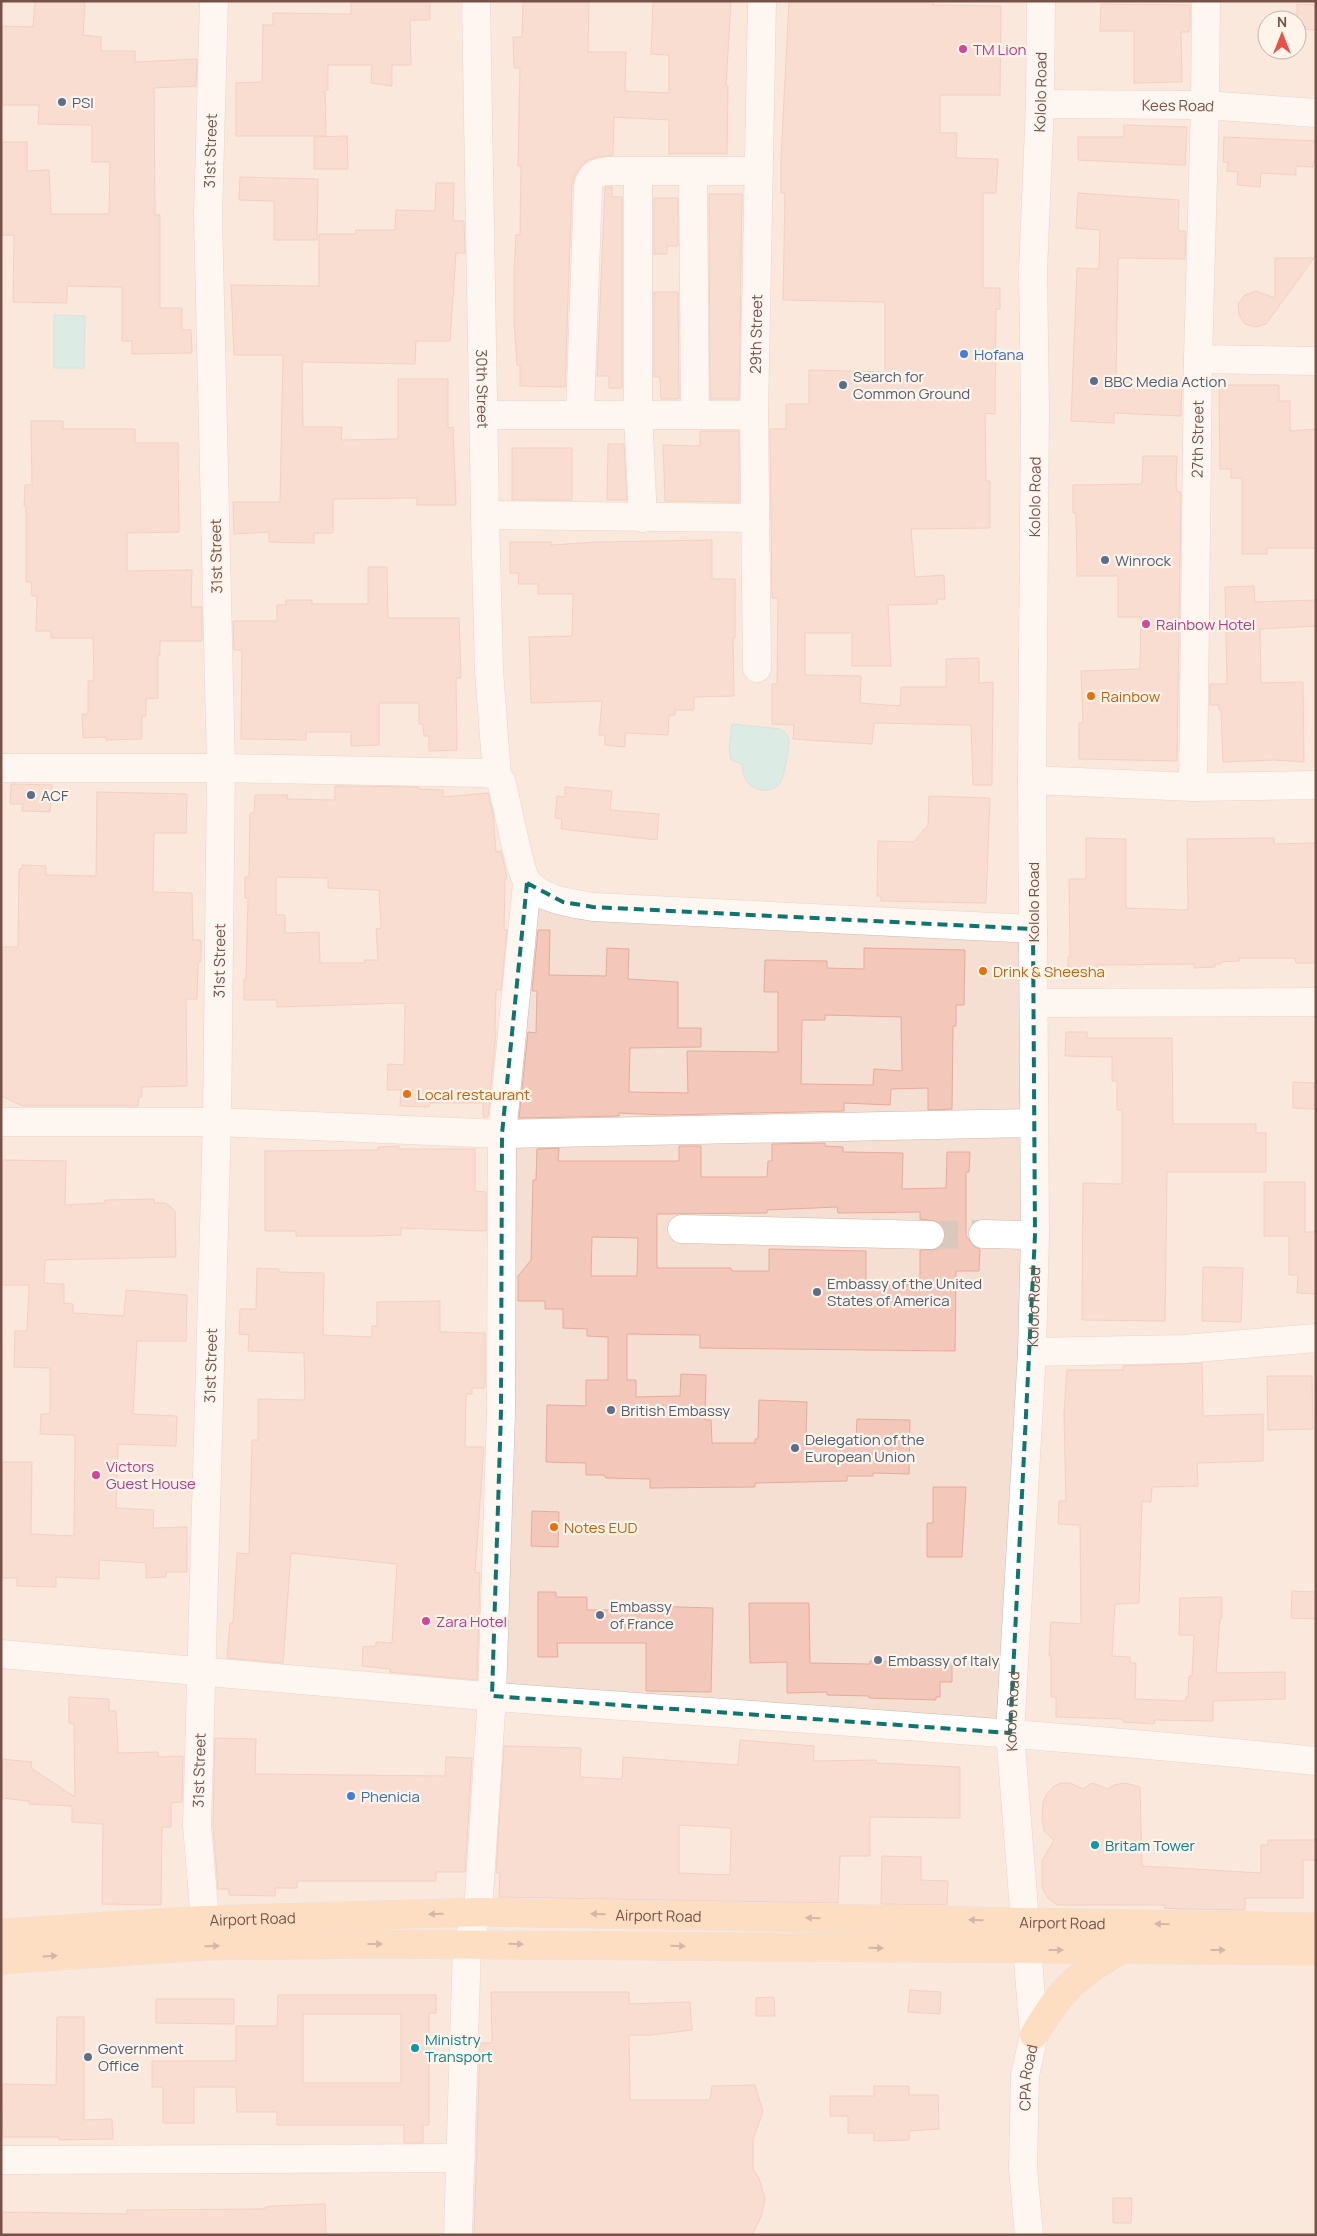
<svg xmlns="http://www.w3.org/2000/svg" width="1317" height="2236" font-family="Manrope,sans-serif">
<rect width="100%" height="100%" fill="#fdefe3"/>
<path fill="#f5dfd2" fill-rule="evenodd" d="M1,1H1316V2235H1ZM1267,20H1297V50H1267Z"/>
<g fill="#b7e7e6" stroke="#9dd9d9">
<polygon points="54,315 85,316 84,368 54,368"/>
<path d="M732,724L780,729C785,732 788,735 789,741C789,748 784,778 780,783C771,794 753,792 746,780C743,775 743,769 742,764L731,760L729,748Z"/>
</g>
<g fill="#f3c8ba" stroke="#e6ab9a" fill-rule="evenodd">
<polygon points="35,1 85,1 83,35 101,37 101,51 135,51 135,62 197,59 196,86 154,88 155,215 160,215 160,308 182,308 182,330 191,330 192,353 132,354 132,341 122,341 122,287 67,286 67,303 13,302 14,235 1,235 1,142 27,142 27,171 49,170 51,214 109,214 110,162 92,162 92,125 38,124 39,105 1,105 1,26 33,27"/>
<polygon points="351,1 430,1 430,20 410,20 411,65 392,65 392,86 371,83 372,65 328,65 328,90 325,90 326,136 236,136 236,83 262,82 263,25 273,25 273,13 351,14"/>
<polygon points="523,1 589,1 588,52 626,52 625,91 669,93 669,55 651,54 653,1 731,1 726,86 728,86 727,154 669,154 669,120 614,117 613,155 598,157 588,160 581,166 575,175 572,185 565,387 520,386 520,365 517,365 514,321 514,274 516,235 520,235 521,166 518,166 520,68 514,68 513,37 522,37"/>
<polygon points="789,1 933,1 933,5 1001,6 1000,95 940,95 940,133 957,133 956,158 998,159 996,193 983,193 983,288 1000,288 1000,309 996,309 995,414 985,413 986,481 990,481 990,528 911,529 915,577 944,575 945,599 937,599 937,604 888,605 891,666 852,666 852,633 805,633 805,675 861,676 860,703 900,706 901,687 946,687 946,659 979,658 979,683 993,682 992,785 973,785 971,725 874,723 872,744 793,739 794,725 772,724 772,684 777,684 778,598 772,598 770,429 786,429 786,404 809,404 809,370 885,372 885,302 783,300 785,193 781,193 781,158"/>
<polygon points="1101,4 1190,5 1190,28 1189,32 1181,32 1182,82 1134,83 1134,31 1100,31"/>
<polygon points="1297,4 1316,5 1316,30 1297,29"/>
<polygon points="1124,125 1187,127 1185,165 1078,160 1078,137 1124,137"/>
<polygon points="347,136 348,169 314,169 314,137"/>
<polygon points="1224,137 1316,141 1316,162 1313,162 1313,167 1296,166 1296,175 1261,173 1260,187 1237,185 1238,172 1227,171 1228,162 1223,162"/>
<polygon points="240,177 318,179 317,240 274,240 274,201 239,200"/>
<polygon points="436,183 454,183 453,221 464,221 465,253 456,253 450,341 416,341 415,364 302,362 303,427 342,427 341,440 398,439 398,379 448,379 448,428 453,427 456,505 417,505 417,498 333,499 333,533 314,533 314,543 269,542 269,532 234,534 233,502 280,502 283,355 234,355 231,285 319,286 319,234 356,234 356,230 395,230 396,210 435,211"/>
<polygon points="605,187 612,187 612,197 622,197 622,388 609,388 609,376 597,376"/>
<polygon points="1078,193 1179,200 1178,231 1186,231 1185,259 1118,258 1116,379 1182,381 1181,416 1114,413 1114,423 1071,421 1077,268 1099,269 1100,230 1076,228"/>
<polygon points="709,194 742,194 739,399 710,399"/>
<polygon points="654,198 678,198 678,246 667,246 667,254 654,254"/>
<polygon points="1275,258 1314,258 1266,324 1256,327 1245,324 1239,315 1238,304 1245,295 1256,291 1275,298"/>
<polygon points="654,292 678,292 679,399 661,399 660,377 654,377"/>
<polygon points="1219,385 1279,385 1279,401 1290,401 1290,431 1316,429 1316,548 1267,548 1267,554 1242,554 1242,478 1231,478 1231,469 1220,469"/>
<polygon points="31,421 63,421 63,429 135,429 135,443 178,443 179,532 127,533 127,571 192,570 191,607 202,607 202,641 160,641 160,655 158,655 158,698 146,699 146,716 142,716 142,739 106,740 106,737 83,738 82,714 88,714 88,681 94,681 93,638 51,638 51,631 36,631 37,596 32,596 31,582 26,582 26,506 24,506 25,485 32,485"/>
<polygon points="700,431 739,431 739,502 665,501 663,445 700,446"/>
<polygon points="608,444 624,444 627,500 607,500"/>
<rect x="512" y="448" width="60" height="52"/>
<polygon points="1143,456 1177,456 1176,485 1177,492 1181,492 1177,761 1079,759 1079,723 1083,723 1081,671 1140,669 1141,617 1118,617 1118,576 1077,576 1076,513 1073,513 1073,485 1142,484"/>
<polygon points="712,540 712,579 735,579 735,638 733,638 734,696 694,697 694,710 675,710 675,715 669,715 668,735 625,733 625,747 605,745 605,735 599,735 602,701 531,703 529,637 572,636 573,594 538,594 538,584 518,584 519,573 510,573 510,542 551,542 551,545 598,542"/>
<polygon points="368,567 387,567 388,618 459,618 461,678 456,678 457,750 429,751 429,736 424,736 423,724 419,724 419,703 379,703 379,745 351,746 351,732 306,732 306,740 241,739 242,650 234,650 233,621 277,621 277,605 286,605 286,600 312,600 312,604 368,604"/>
<polygon points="1254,586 1255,602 1316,600 1316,626 1260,629 1261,683 1303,682 1304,762 1274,760 1223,762 1221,710 1219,710 1219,705 1210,705 1210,684 1227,684 1225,587"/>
<polygon points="11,784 52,785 50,812 22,811 23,804 10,804"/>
<path d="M335,786L419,787V789L443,790V797L488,793L493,813L496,852L501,851L507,878H505L504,930H507L501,990H496L495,1032H496L488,1117H483V1103H429V1107L400,1106L401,1090H387L388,1064L404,1065L405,1003L277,1007V1000H244V979H246L248,898H245V877H249L250,813H254L255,795H288L287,799L335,800ZM276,877L328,878V888L379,890L381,928L376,929L378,960H365L364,963H320L319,932L285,933V915H276Z"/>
<polygon points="565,787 612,791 610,810 659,814 657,840 561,829 562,819 555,818 557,796 565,797"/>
<polygon points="97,792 187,794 186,833 154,833 153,892 192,893 193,940 201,940 201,961 198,962 197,999 186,999 187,1086 142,1087 142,1097 139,1097 138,1106 23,1106 1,1096 1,947 18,947 19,869 22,869 22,865 46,866 46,875 96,876"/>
<polygon points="929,796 990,798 986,903 881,901 881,896 877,896 878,841 914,842 928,825"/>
<polygon points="1086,838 1126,839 1126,908 1188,910 1187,839 1274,838 1274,844 1316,843 1316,963 1296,963 1295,958 1239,958 1239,961 1221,962 1221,964 1215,964 1215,967 1194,968 1194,964 1097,965 1097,976 1068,976 1068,957 1070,957 1069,879 1086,879"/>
<path d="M538,930H550L549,975L606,976L607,948L629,949L628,979L678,982V1028H701V1047L630,1048L629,1092L688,1093L687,1051L778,1052V992H764L765,960L827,961V968L864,969V948L965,950L964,1005H956V1026H953L952,1109L928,1110V1088L891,1089L890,1105L844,1103V1111L664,1115L619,1113V1116L519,1118L528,1032L536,1033L537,991H532ZM825,1015L901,1017L902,1071L874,1069L873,1085L801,1084L802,1020H825Z"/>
<polygon points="1066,1032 1087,1032 1087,1038 1172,1038 1173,1124 1256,1124 1256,1133 1266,1133 1266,1172 1167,1172 1165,1321 1082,1320 1083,1183 1122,1184 1122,1110 1117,1110 1117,1081 1112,1081 1112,1057 1065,1056"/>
<polygon points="1293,1082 1314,1083 1314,1109 1293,1108"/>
<path d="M825,1143V1146L843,1147V1152L903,1153L902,1189L946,1188L947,1152H970L969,1172H966V1236L975,1247L980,1249L979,1271H956L955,1351L700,1348V1335L627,1334V1380H636V1397L680,1396L681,1374L706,1375L705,1420H711L712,1443H755V1439H758L759,1400L807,1402L806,1439L856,1438L857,1419L910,1420L909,1474L873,1473V1476H847V1481L755,1483V1487L650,1488V1479L606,1478L604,1475H586V1463L546,1462L547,1405L586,1406V1380H608V1337L587,1336V1329L563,1328V1309H545V1301H518V1276L531,1260L533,1180H536L537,1149L559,1148L558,1161H679V1146H701V1177H767L768,1161H772V1144ZM837,1207L838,1213L920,1212V1219L939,1222L944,1228L946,1236L944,1243L937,1249L920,1250V1285L866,1284V1251L769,1249V1271H732L731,1268H657V1214L767,1213V1210ZM592,1237L638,1238L637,1276H591Z"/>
<polygon points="399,1146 399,1149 475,1149 475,1191 486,1192 486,1231 401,1228 401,1235 374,1236 296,1236 296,1231 265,1231 265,1151 378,1150 378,1147"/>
<polygon points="1,1160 66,1161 65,1205 105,1203 105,1200 154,1199 154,1203 166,1203 175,1211 176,1257 45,1260 44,1283 64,1284 64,1303 73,1304 73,1313 124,1316 126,1290 187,1295 186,1341 137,1341 133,1414 177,1416 176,1446 118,1444 116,1508 154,1510 153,1528 187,1527 187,1572 166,1572 166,1577 146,1578 146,1563 99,1560 99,1579 56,1577 56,1587 17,1586 17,1578 1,1578 1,1462 32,1462 31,1534 74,1536 75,1450 75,1435 40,1434 41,1414 50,1414 50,1368 14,1367 15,1331 27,1331 29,1285 1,1285"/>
<polygon points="1264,1182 1305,1182 1305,1232 1316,1232 1316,1294 1297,1293 1298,1275 1289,1275 1289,1236 1264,1236"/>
<polygon points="1203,1267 1243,1268 1241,1322 1202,1321"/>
<polygon points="257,1268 279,1269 279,1272 324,1273 323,1335 372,1337 372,1326 377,1326 377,1302 440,1301 440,1332 485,1333 485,1388 472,1388 472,1394 466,1394 465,1447 484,1447 475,1572 480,1573 477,1680 390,1672 390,1669 362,1666 363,1647 376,1646 376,1642 392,1643 397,1564 291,1553 283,1663 227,1658 230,1623 233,1623 237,1553 249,1554 252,1440 258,1440 258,1399 305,1400 304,1353 248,1351 249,1335 239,1334 240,1309 256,1309"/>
<polygon points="1202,1363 1203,1416 1263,1414 1263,1461 1197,1463 1198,1486 1152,1487 1151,1502 1142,1501 1139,1603 1115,1604 1112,1656 1130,1657 1130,1663 1136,1663 1135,1699 1186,1701 1186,1697 1188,1697 1189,1676 1192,1676 1194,1635 1179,1635 1180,1598 1222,1597 1222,1618 1220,1618 1216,1673 1285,1672 1285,1699 1213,1701 1213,1721 1155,1720 1154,1724 1123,1722 1123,1719 1056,1717 1056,1697 1051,1697 1051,1656 1049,1656 1051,1622 1081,1624 1080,1525 1058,1524 1059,1501 1066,1501 1064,1413 1067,1370 1123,1370 1123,1366"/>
<polygon points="1267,1376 1312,1376 1313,1429 1268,1430"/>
<polygon points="933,1487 966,1487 962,1557 927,1557 927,1523 933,1523"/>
<polygon points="532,1511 559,1512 558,1547 531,1546"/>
<polygon points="1292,1591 1316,1592 1316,1619 1291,1618"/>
<polygon points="538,1592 556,1592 556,1597 587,1597 587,1610 647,1610 647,1606 713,1608 711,1692 646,1691 646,1643 557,1643 558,1657 538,1657"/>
<polygon points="749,1603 809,1603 810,1663 870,1664 870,1661 952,1662 952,1682 940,1682 940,1697 936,1697 936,1700 869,1698 869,1696 827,1695 827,1692 787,1693 787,1662 750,1663"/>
<polygon points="69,1697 109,1699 109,1711 116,1711 118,1753 158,1752 158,1757 183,1756 182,1802 171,1803 171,1827 162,1827 161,1905 102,1904 103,1824 72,1822 72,1806 29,1804 29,1801 1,1798 1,1759 32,1762 31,1768 75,1797 74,1724 69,1723"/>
<polygon points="215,1738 256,1739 255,1774 445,1776 446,1757 472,1758 465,1872 436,1872 436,1881 297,1881 297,1888 275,1888 275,1896 229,1895 229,1889 218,1889 213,1825"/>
<path d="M740,1740L814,1746L813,1761L876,1760V1763L960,1767V1818L870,1817V1856H840L838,1903L499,1897L500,1873H496L504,1746L581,1748L580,1777L622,1779L623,1757L738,1765ZM679,1825L731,1828L730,1875L679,1873Z"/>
<polygon points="1061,1783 1070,1783 1083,1789 1092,1783 1108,1789 1114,1785 1125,1783 1140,1787 1142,1866 1261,1873 1261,1845 1268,1845 1268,1840 1316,1840 1316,1860 1303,1860 1303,1898 1245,1898 1245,1910 1180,1909 1164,1908 1165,1905 1057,1905 1048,1898 1042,1888 1042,1861 1054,1840 1044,1831 1042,1818 1043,1802 1047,1794 1054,1786"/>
<polygon points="882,1856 921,1857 921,1880 948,1881 947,1905 881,1904"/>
<polygon points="910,1990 941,1992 940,2014 908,2012"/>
<polygon points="491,1992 629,1992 629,2004 690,2002 692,2030 651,2035 629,2035 630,2100 710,2100 712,2086 755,2085 763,2112 753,2139 753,2169 759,2178 765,2199 761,2217 752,2235 474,2235 480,2043 492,2043"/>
<path d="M278,1995H436V2013H429V2125H423V2143H404V2125H277V2112H237L236,2087H194V2123H163V2087H152V2061H236V2026H277ZM303,2014H401V2083H303Z"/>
<polygon points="774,1997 775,2016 756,2016 756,1998"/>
<polygon points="156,1999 234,1999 234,2024 156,2023"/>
<polygon points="57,2017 84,2017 84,2120 112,2119 113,2139 59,2140 59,2137 3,2137 1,2084 56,2085"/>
<polygon points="874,2086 909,2086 909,2095 938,2095 939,2129 909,2131 909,2140 874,2141 874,2133 848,2133 848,2116 830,2116 830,2096 874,2096"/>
<polygon points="1113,2198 1132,2198 1131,2223 1113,2223"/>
<polygon points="325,2204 326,2235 1,2235 1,2212 127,2214 127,2210 265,2209 265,2207 273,2206"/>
</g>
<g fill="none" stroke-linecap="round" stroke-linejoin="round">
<polyline stroke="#dbc8bc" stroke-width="28" stroke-dasharray="28 14" stroke-linecap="butt" points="930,1235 983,1234"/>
<defs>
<g id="minor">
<path id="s1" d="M476,1L485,515L489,670L497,776"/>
<path id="s2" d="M1040,104L1205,105L1316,113"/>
<polyline points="638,172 638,414 643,518"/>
<polyline points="693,172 695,414"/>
<polyline points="1198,359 1316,361"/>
<path d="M580,414L588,186C591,174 597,172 609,171H759"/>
<polyline points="484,415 754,415"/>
<polyline points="485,515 755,518"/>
<path id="s3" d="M757,668L754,415L762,1"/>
<path d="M1,768H221L485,773L497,776L501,781C507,800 519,874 529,884C546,901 571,903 593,907L1033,929"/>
<polyline points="1032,780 1193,787 1316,785"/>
<path id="s4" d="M1193,787L1198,359L1205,105L1206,1"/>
<polyline points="1034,1003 1316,1002"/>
<polyline points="1,1122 217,1122 502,1134 1034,1123"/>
<polyline points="682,1229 930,1235"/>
<polyline points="983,1234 1035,1235"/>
<polyline points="1032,1352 1184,1349 1316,1338"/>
<path d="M1,1654C166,1667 331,1684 496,1697C770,1717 1043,1733 1316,1761"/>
<path id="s5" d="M205,1920L197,1825L217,1122L221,768L208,215L214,1"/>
<polyline points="1,2160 461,2158"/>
<polyline points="458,2235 467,1944 478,1912 492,1696 501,1412 502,1134 527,883"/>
<path id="s6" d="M1029,2235L1023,2168L1025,2075L1034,2035L1010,1733L1032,1352L1035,1235L1032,780L1035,408L1033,271L1040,104L1041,1"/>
</g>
<g id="major">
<path id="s7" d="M1,1933L205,1920L478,1912L1316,1927"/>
<polyline points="1,1960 205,1946 373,1944 1316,1951"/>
<path d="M1034,2035C1060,1990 1075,1977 1120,1950"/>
</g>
</defs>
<use href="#minor" stroke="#d1b7ac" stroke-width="29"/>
<use href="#major" stroke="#d9cfcc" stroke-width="29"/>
<use href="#minor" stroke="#fff" stroke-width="28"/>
<use href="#major" stroke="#fdc99a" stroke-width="28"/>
</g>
<defs><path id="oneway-solid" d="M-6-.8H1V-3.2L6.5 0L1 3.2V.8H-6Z" transform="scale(1.25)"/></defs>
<g fill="#9e7661">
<use href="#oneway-solid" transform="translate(436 1914) rotate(178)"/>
<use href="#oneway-solid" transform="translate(598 1914) rotate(-179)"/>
<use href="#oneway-solid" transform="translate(813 1918) rotate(-179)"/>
<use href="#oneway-solid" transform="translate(976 1920) rotate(-179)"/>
<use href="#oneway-solid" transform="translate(1162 1924) rotate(-179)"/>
<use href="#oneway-solid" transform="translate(375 1944)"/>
<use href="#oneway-solid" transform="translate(516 1944) rotate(1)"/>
<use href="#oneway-solid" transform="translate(212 1946) rotate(-1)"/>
<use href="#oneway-solid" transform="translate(678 1946) rotate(1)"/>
<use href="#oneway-solid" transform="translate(876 1948) rotate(1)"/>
<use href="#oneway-solid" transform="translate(1056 1950)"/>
<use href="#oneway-solid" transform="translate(1218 1950)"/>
<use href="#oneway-solid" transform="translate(50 1956) rotate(-4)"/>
</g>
<path d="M0 0H1317V2236H0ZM527,883L563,902L593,907L1033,929L1035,1235L1010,1733L492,1696L501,1412L502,1134Z" fill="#fdefe3" fill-opacity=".55" fill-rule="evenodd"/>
<path fill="none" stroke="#0f766e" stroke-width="4" stroke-dasharray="10 6" stroke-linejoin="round" d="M527,883L563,902L593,907L1033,929L1035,1235L1010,1733L492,1696L501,1412L502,1134Z"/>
<g fill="#d1479c" stroke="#fff4ea" stroke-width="2">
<circle cx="963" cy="49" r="5"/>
<circle cx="1146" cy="624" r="5"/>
<circle cx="96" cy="1475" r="5"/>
<circle cx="426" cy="1621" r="5"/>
</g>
<g fill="#5c6f8a" stroke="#fff4ea" stroke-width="2">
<circle cx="62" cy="102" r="5"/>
<circle cx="1094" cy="381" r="5"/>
<circle cx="843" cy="385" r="5"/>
<circle cx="1105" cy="560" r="5"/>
<circle cx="31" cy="795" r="5"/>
<circle cx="817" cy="1292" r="5"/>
<circle cx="611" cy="1410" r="5"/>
<circle cx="795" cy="1448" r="5"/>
<circle cx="600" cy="1615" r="5"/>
<circle cx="878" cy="1660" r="5"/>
<circle cx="88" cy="2057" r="5"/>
</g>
<g fill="#3f7fe0" stroke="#fff4ea" stroke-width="2">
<circle cx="964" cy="354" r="5"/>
<circle cx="351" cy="1796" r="5"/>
</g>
<g fill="#e8710a" stroke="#fff4ea" stroke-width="2">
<circle cx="1091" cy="696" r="5"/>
<circle cx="983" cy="971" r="5"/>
<circle cx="407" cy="1094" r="5"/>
<circle cx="554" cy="1527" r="5"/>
</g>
<g fill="#0f9aa8" stroke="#fff4ea" stroke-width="2">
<circle cx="1095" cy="1845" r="5"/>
<circle cx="415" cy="2048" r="5"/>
</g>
<g text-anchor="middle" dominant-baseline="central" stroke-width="4.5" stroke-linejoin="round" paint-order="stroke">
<g font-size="15" fill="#b23c85" stroke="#fff4ea" text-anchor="start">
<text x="973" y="49">TM Lion</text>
<text x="1156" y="624">Rainbow Hotel</text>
<text x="106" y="1466">Victors<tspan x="106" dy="17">Guest House</tspan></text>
<text x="436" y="1621">Zara Hotel</text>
</g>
<g font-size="15" fill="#765248" stroke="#fff4ea">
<text stroke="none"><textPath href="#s6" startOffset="2146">Kololo Road</textPath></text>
<text stroke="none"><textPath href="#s2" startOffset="138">Kees Road</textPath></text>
<text stroke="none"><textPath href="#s5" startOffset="1770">31st Street</textPath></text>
<text stroke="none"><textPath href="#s3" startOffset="334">29th Street</textPath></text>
<text stroke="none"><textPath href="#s1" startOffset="388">30th Street</textPath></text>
<text stroke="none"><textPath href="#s4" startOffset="348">27th Street</textPath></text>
<text stroke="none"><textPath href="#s6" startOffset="1741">Kololo Road</textPath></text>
<text transform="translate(216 556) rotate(-91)">31st Street</text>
<text transform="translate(1033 902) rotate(-90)">Kololo Road</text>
<text stroke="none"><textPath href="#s5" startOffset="960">31st Street</textPath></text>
<text stroke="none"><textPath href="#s6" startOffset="931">Kololo Road</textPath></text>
<text stroke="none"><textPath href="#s5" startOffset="555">31st Street</textPath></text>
<text stroke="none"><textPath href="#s6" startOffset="526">Kololo Road</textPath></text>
<text stroke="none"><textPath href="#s5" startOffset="150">31st Street</textPath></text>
<text stroke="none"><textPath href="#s7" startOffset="658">Airport Road</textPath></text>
<text stroke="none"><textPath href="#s7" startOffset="252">Airport Road</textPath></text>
<text stroke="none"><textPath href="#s7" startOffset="1062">Airport Road</textPath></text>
<text stroke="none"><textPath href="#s6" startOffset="158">CPA Road</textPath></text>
</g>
<g font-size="15" fill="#4e5e75" stroke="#fff4ea" text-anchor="start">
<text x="72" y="102">PSI</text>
<text x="853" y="376">Search for<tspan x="853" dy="17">Common Ground</tspan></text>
<text x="1104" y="381">BBC Media Action</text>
<text x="1115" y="560">Winrock</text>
<text x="41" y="795">ACF</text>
<text x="827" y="1283">Embassy of the United<tspan x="827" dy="17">States of America</tspan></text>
<text x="621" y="1410">British Embassy</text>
<text x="805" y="1439">Delegation of the<tspan x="805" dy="17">European Union</tspan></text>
<text x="610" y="1606">Embassy<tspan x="610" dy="17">of France</tspan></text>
<text x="888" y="1660">Embassy of Italy</text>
<text x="98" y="2048">Government<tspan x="98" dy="17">Office</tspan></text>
</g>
<g font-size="15" fill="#366cbe" stroke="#fff4ea" text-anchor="start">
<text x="974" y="354">Hofana</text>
<text x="361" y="1796">Phenicia</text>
</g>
<g font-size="15" fill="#c56008" stroke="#fff4ea" text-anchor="start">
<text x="1101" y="696">Rainbow</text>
<text x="993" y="971">Drink &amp; Sheesha</text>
<text x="417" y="1094">Local restaurant</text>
<text x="564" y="1527">Notes EUD</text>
</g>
<g font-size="15" fill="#0d838f" stroke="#fff4ea" text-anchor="start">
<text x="1105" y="1845">Britam Tower</text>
<text x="425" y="2039">Ministry<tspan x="425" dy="17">Transport</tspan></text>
</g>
</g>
<rect width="1317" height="2236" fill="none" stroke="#765248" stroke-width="5"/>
<g transform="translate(1282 35)"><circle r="24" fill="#fff4ea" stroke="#c8b3a9"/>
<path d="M0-4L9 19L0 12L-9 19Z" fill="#ea5145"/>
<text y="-8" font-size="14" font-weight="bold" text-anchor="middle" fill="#765248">N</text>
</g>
</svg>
